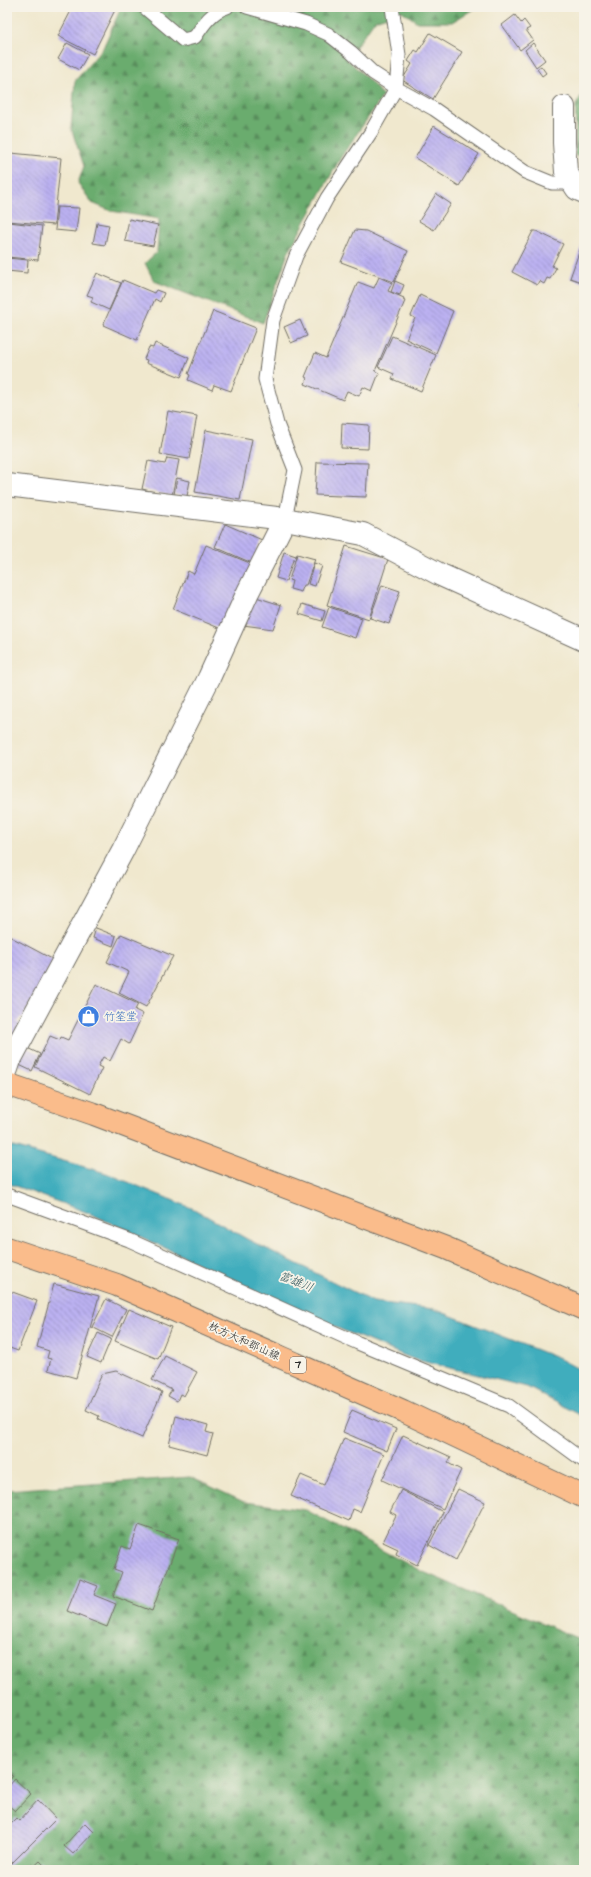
<svg xmlns="http://www.w3.org/2000/svg" width="591" height="1877" font-family="'Architects Daughter','Klee One',sans-serif">
<defs>
<pattern id="forest-firs" width="22" height="20" patternUnits="userSpaceOnUse"><rect width="22" height="20" fill="#6bac6e"/><path d="M5 1l3.5 6h-7zM16 11l3.5 6h-7z" fill="#588c5b"/></pattern>
<pattern id="building-back-hatch" width="6" height="6" patternUnits="userSpaceOnUse"><rect width="6" height="6" fill="#bbb1f1"/><path d="M-1 5l2 2M0 0l6 6M5-1l2 2" fill="none" stroke="#9890c3"/></pattern>
</defs>
<rect width="100%" height="100%" fill="#f7f3e8"/>
<filter id="ink" filterUnits="userSpaceOnUse"><feTurbulence type="fractalNoise" baseFrequency=".025" numOctaves="2"/><feDisplacementMap in="SourceGraphic" scale="8" xChannelSelector="R" yChannelSelector="G"/><feConvolveMatrix kernelMatrix="1 2 1 2 8 2 1 2 1" color-interpolation-filters="sRGB"/></filter>
<filter id="wash" filterUnits="userSpaceOnUse"><feTurbulence type="fractalNoise" baseFrequency=".012" numOctaves="4" result="noise"/><feDisplacementMap in="SourceGraphic" scale="16" xChannelSelector="R" yChannelSelector="G"/><feGaussianBlur stdDeviation="0.9" result="paint"/><feColorMatrix in="noise" values="0 0 0 0 0 0 0 0 0 0 0 0 0 0 0 0 0 1.4 0 .05"/><feComposite in="paint" operator="in"/></filter>
<g filter="url(#wash)">
<rect width="100%" height="100%" fill="#f0e8ce"/>
<g fill="url(#forest-firs)" stroke="#4b6c4c">
<polygon points="119,7 477,7 452,22 417,22 402,11 375,20 347,59 368,79 383,96 341,157 288,253 263,323 154,281 145,263 157,252 159,219 111,211 92,203 78,183 84,166 71,128 75,81 103,48 120,10"/>
<polygon points="584,91 584,162 575,155 576,105"/>
<polygon points="190,1477 244,1502 306,1510 421,1571 584,1641 584,1870 7,1870 7,1490"/>
</g>
<polygon fill="#3fadbd" stroke="#356c74" points="7,1145 106,1173 194,1209 247,1239 374,1302 434,1309 560,1359 584,1372 584,1417 527,1387 413,1359 286,1307 174,1252 91,1214 7,1183"/>
<g id="blocks">
<g fill="url(#building-back-hatch)">
<polygon points="73,7 108,7 115,10 93,54 58,36"/>
<polygon points="515,15 521,23 524,20 530,28 526,30 533,40 520,50 502,25"/>
<polygon points="430,33 462,52 433,99 402,80 412,64 408,61 415,50 418,52"/>
<polygon points="67,43 88,54 79,70 58,59"/>
<polygon points="533,43 545,60 536,67 525,50"/>
<polygon points="541,66 546,73 542,76 537,69"/>
<polygon points="434,126 479,154 459,186 415,158"/>
<polygon points="11,153 61,158 54,225 7,221 7,187"/>
<polygon points="436,194 451,204 434,230 419,221"/>
<polygon points="57,207 79,208 76,232 55,230"/>
<polygon points="129,219 158,225 153,246 125,241"/>
<polygon points="9,222 42,226 38,260 7,257 7,227 9,227"/>
<polygon points="97,223 109,225 105,245 93,243"/>
<polygon points="355,230 366,231 408,251 394,282 341,262"/>
<polygon points="533,231 536,231 563,244 552,266 556,268 550,279 547,278 544,284 539,281 537,285 512,272"/>
<polygon points="584,238 584,283 570,278"/>
<polygon points="7,258 28,260 27,273 7,271"/>
<polygon points="97,273 121,283 109,310 91,302 93,297 87,295"/>
<polygon points="379,277 392,283 388,291 404,298 403,300 405,301 375,371 379,373 372,391 363,387 359,396 347,391 343,400 305,384 307,378 305,377 315,353 326,358 358,282 374,288"/>
<polygon points="123,280 154,293 156,290 164,293 160,302 155,299 137,340 103,325"/>
<polygon points="395,281 404,285 400,295 391,292"/>
<polygon points="420,295 453,311 436,353 406,339 415,318 411,316"/>
<polygon points="213,311 256,328 231,391 214,385 212,390 188,380 190,375 188,374"/>
<polygon points="300,320 307,336 291,343 284,327"/>
<polygon points="392,336 436,355 421,391 392,379 394,374 378,367"/>
<polygon points="155,343 189,358 181,377 146,363 147,360 144,359 149,347 153,348"/>
<polygon points="584,393 584,407 580,406"/>
<polygon points="168,411 197,416 189,459 160,454"/>
<polygon points="342,423 369,425 368,449 341,448"/>
<polygon points="206,430 252,439 240,500 195,492"/>
<polygon points="167,458 179,460 172,496 142,489 148,461 165,464"/>
<polygon points="317,462 368,463 366,497 315,495"/>
<polygon points="177,478 190,481 187,496 174,494"/>
<polygon points="225,524 262,540 252,563 215,547"/>
<polygon points="206,545 252,564 224,630 173,609 188,571 194,574"/>
<polygon points="346,546 388,559 369,619 327,605"/>
<polygon points="284,552 296,556 295,560 293,560 286,581 276,578"/>
<polygon points="297,554 315,559 306,585 304,585 301,592 290,589 292,581 289,580"/>
<polygon points="314,563 322,566 315,586 308,584"/>
<polygon points="382,585 400,591 389,624 370,618"/>
<polygon points="256,597 281,605 273,629 243,625"/>
<polygon points="302,604 325,611 322,621 299,614"/>
<polygon points="329,607 362,618 355,638 322,627"/>
<polygon points="96,928 116,936 113,946 93,938"/>
<polygon points="121,934 173,956 146,1007 119,993 129,972 107,962"/>
<polygon points="9,936 54,960 23,1018 21,1017 17,1022 20,1024 7,1048 7,941"/>
<polygon points="96,984 138,1004 135,1010 143,1014 129,1044 121,1039 110,1061 103,1057 98,1066 102,1068 90,1094 35,1067 50,1036 60,1040 61,1037 68,1040"/>
<polygon points="25,1047 40,1054 32,1071 17,1064"/>
<polygon points="54,1284 99,1296 76,1378 48,1370 51,1359 47,1358 49,1351 37,1347"/>
<polygon points="7,1290 37,1301 18,1351 7,1347"/>
<polygon points="106,1299 126,1309 112,1337 92,1327"/>
<polygon points="129,1309 171,1327 158,1359 115,1341"/>
<polygon points="98,1333 111,1339 101,1363 87,1357"/>
<polygon points="165,1356 197,1372 184,1396 180,1394 177,1401 168,1396 172,1390 152,1380"/>
<polygon points="116,1371 162,1392 142,1438 98,1419 99,1416 86,1410 102,1374"/>
<polygon points="352,1410 396,1429 387,1451 343,1432"/>
<polygon points="176,1416 208,1425 206,1432 213,1434 207,1455 169,1445"/>
<polygon points="403,1435 451,1457 448,1463 461,1470 443,1509 382,1480"/>
<polygon points="344,1438 384,1454 360,1512 353,1509 349,1521 291,1496 301,1475 324,1485"/>
<polygon points="458,1489 485,1502 456,1560 429,1545"/>
<polygon points="401,1490 443,1512 417,1565 396,1554 398,1549 383,1542 396,1515 390,1512"/>
<polygon points="139,1525 179,1539 152,1611 113,1596 122,1572 114,1569 122,1546 130,1549"/>
<polygon points="80,1579 98,1586 94,1595 116,1604 107,1627 67,1611"/>
<polygon points="7,1769 13,1776 7,1783"/>
<polygon points="15,1779 31,1794 15,1811 7,1804 7,1788"/>
<polygon points="38,1800 56,1819 7,1868 7,1827 16,1818 19,1821"/>
<polygon points="85,1823 94,1832 73,1854 64,1846"/>
<polygon points="40,1861 49,1870 30,1870"/>
</g>
</g>
</g>
<g filter="url(#ink)">
<use href="#blocks" fill-opacity="0" stroke="#706d64" stroke-width="1"/>
<g fill="none" stroke-linecap="round" stroke-linejoin="round">
<defs>
<g id="service">
<path d="M144,7L183,40L195,37C203,25 212,11 227,7"/>
<polyline points="247,7 306,24 328,34 351,52 373,73 396,88 434,109 525,172 552,183 573,183"/>
<polyline points="285,519 295,470 277,424 265,379 273,320 296,256 327,198 371,132 396,88 399,55 392,7"/>
<polyline points="7,1195 129,1240 358,1343 509,1406 584,1461"/>
</g>
<g id="minor">
<polyline points="564,107 564,143 566,172 577,189 584,192"/>
<polyline points="7,485 285,519 363,534 441,575 584,640"/>
<polyline points="7,1069 10,1060 123,850 209,678 248,592 285,519"/>
</g>
<g id="primary">
<polyline points="7,1084 94,1114 446,1248 584,1309"/>
<polyline points="7,1248 117,1285 403,1411 584,1497"/>
</g>
</defs>
<use href="#service" stroke="#706d64" stroke-width="15"/>
<use href="#minor" stroke="#706d64" stroke-width="24"/>
<use href="#primary" stroke="#706d64" stroke-width="24"/>
<use href="#service" stroke="#fff" stroke-width="13"/>
<use href="#minor" stroke="#fff" stroke-width="22"/>
<use href="#primary" stroke="#fabc8b" stroke-width="22"/>
</g>
</g>
<defs>
<symbol id="shop-disc" viewBox="-11 -11 22 22"><circle r="9.5" fill="#3f7fe0" stroke="#f7f3e8"/><path d="M-5-2.5h2.3a2.7 3.5 0 0 1 5.4 0H5L5.5 6h-11ZM-1.5-2.5h3a1.5 2.3 0 0 0-3 0Z" fill="#fff"/></symbol>
</defs>
<g fill-rule="evenodd">
<use href="#shop-disc" x="76" y="1004" width="25" height="25"/>
</g>
<g text-anchor="middle" dominant-baseline="central" stroke-width="3.5" stroke-linejoin="round" paint-order="stroke">
<rect fill="#f7f3e8" stroke="#686764" stroke-width="1" x="290" y="1357" width="16" height="16" rx="3"/>
<g font-size="10" font-weight="bold" fill="#2b2b2b">
<text x="298" y="1365">7</text>
</g>
<g font-size="11" fill="#366cbe" stroke="#f7f3e8" text-anchor="start">
<text x="104" y="1016">竹筌堂</text>
</g>
<g font-size="11" fill="#2b2b2b" stroke="#f7f3e8">
<text transform="translate(244 1341) rotate(24)">枚方大和郡山線</text>
</g>
<g font-size="12" font-style="italic" fill="#32585e" stroke="#f7f3e8">
<text transform="translate(296 1282) rotate(21)">富雄川</text>
</g>
</g>
<rect width="591" height="1877" fill="none" stroke="#f7f3e8" stroke-width="24"/>
</svg>
